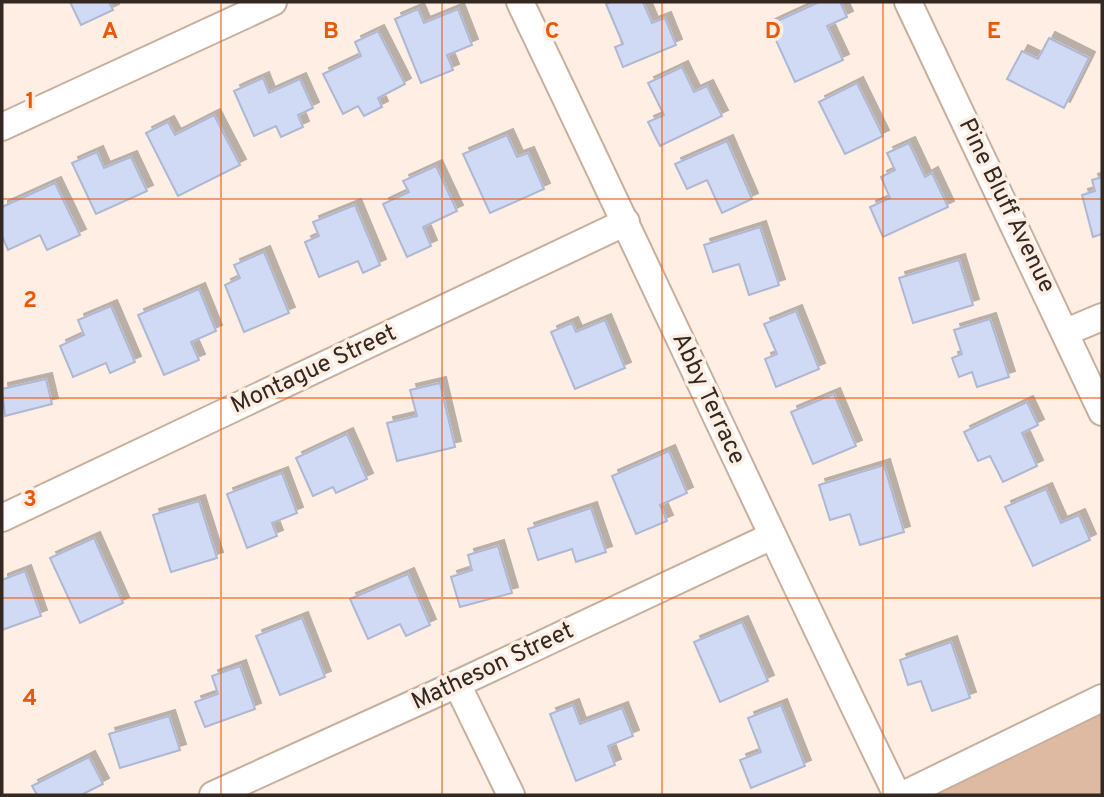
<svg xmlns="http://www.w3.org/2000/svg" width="1104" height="797" font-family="Overpass,sans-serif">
<defs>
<filter id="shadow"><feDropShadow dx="6" dy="-6" stdDeviation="0" flood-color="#0004"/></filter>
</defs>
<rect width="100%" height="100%" fill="#feeee3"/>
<polygon fill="#ddbaa1" points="1102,712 1102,795 937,795 940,790"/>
<g fill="#d1daf5" stroke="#afb8d2" stroke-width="2" filter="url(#shadow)">
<polygon points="70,2 109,2 113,10 81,25"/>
<polygon points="611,2 643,2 652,23 665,18 676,45 623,67 615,47 623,44 606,4"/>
<polygon points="819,2 840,2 847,17 827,26 843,60 795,82 769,25"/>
<polygon points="418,9 424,23 458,9 472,45 447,55 453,70 421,83 395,19"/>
<polygon points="378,31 405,84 378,98 382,107 364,116 358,106 343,114 323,74 361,56 355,42"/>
<polygon points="1049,38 1089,58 1064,108 1007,79 1022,51 1038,59"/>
<polygon points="682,67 694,92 707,86 722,116 660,146 648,122 664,115 648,83"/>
<polygon points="263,78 269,93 300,79 313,108 298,115 303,127 281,137 276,126 254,136 234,91"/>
<polygon points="857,83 883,136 845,154 819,102"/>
<polygon points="214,115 240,165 178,196 146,133 168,122 175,135"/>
<polygon points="507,135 517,157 528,153 544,189 490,213 463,154"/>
<polygon points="727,141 752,199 722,213 707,180 687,189 675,164"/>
<polygon points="909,143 925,177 932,173 948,207 883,237 870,207 890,198 881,177 895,170 887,153"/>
<polygon points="97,152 104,168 131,157 147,191 96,214 72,163"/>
<polygon points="436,166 457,211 423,227 431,246 407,257 383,204 409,192 403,181"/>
<polygon points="1102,177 1102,234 1093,237 1082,195 1095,191 1092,180"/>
<polygon points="55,183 80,235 47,250 40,235 8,250 2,236 2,207"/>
<polygon points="355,205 380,265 363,273 358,261 319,277 305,242 319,236 313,222"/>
<polygon points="760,227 779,285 749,295 739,264 713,272 704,245"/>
<polygon points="264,252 289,313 244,332 225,285 240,278 234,265"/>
<polygon points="959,260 973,305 913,323 899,278"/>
<polygon points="199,289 216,331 191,342 199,360 164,375 138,315"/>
<polygon points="111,306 135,362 110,373 106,363 73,377 60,346 84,335 78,320"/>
<polygon points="796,311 819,369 776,387 765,359 777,354 764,324"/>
<polygon points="990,319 1009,377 977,387 972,372 959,377 952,358 962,354 954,330"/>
<polygon points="605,320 625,368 575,389 551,332 572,323 576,332"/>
<polygon points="46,379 52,404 5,416 2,389"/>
<polygon points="440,383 455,447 397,461 387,423 417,416 410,390"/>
<polygon points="834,394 856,446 813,464 791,412"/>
<polygon points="1027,402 1038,425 1022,433 1037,466 1003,482 990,456 978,461 964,432"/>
<polygon points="347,434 367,479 336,493 333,487 313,496 296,458"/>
<polygon points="669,451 687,493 660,505 667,521 636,534 612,476"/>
<polygon points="884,465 904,532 860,545 850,514 830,520 819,485"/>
<polygon points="282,473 297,513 272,523 277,536 247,548 227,494"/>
<polygon points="1046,489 1061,523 1079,515 1090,540 1033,566 1005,507"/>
<polygon points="199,501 217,558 171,572 153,515"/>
<polygon points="591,508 606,552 576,562 572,549 538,560 528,529"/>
<polygon points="94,538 123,603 80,623 50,558"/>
<polygon points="498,546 512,593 460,607 451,577 472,570 468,555"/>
<polygon points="25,571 41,616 2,630 2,580"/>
<polygon points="408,574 430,625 406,636 400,624 368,639 350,599"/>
<polygon points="302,618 325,677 280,695 256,636"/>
<polygon points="742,622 768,681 720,702 694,642"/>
<polygon points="951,642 970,698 932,711 921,681 908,685 900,660"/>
<polygon points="240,666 255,709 205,727 195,702 218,694 212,676"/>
<polygon points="573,705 580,724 622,708 633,736 608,746 615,765 576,781 550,714"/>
<polygon points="781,705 805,766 751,788 740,760 761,752 748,718"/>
<polygon points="169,716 180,750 120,768 109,734"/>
<polygon points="89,757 103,784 81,795 37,795 32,786"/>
</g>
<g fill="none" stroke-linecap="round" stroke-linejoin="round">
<defs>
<g id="street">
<path d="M520,2C647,266 769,532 897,795"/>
<polyline points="908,2 1102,412"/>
<polyline points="2,127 273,2"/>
<polyline points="1066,332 1102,317"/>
<polyline points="2,518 626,222"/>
<polyline points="457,684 511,795"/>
<polyline points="213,795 457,684 772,536"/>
<polyline points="903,795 1102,698"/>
</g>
</defs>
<use href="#street" stroke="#c8af9d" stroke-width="30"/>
<use href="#street" stroke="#fff" stroke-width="26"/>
</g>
<path fill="none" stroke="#e8590c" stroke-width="2" stroke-opacity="0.55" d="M221,2V795M442,2V795M662,2V795M883,2V795M2,199H1102M2,398H1102M2,598H1102"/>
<g text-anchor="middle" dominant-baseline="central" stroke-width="7" stroke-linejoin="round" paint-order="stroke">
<g font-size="24" fill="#332922" stroke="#feeee3">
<text transform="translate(1006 206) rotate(64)">Pine Bluff Avenue</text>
<text transform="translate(314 370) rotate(-25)">Montague Street</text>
<text transform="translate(708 399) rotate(65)">Abby Terrace</text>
<text transform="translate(493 667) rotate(-25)">Matheson Street</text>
</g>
</g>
<g font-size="23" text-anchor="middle" font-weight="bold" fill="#e8590c" stroke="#feeee3" stroke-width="7" stroke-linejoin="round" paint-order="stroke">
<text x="110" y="38">A</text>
<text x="331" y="38">B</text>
<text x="552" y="38">C</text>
<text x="773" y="38">D</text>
<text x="994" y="38">E</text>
<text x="30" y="108">1</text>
<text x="30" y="307">2</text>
<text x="30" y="506">3</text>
<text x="30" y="705">4</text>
</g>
<rect width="1104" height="797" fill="none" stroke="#332922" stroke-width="7"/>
</svg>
